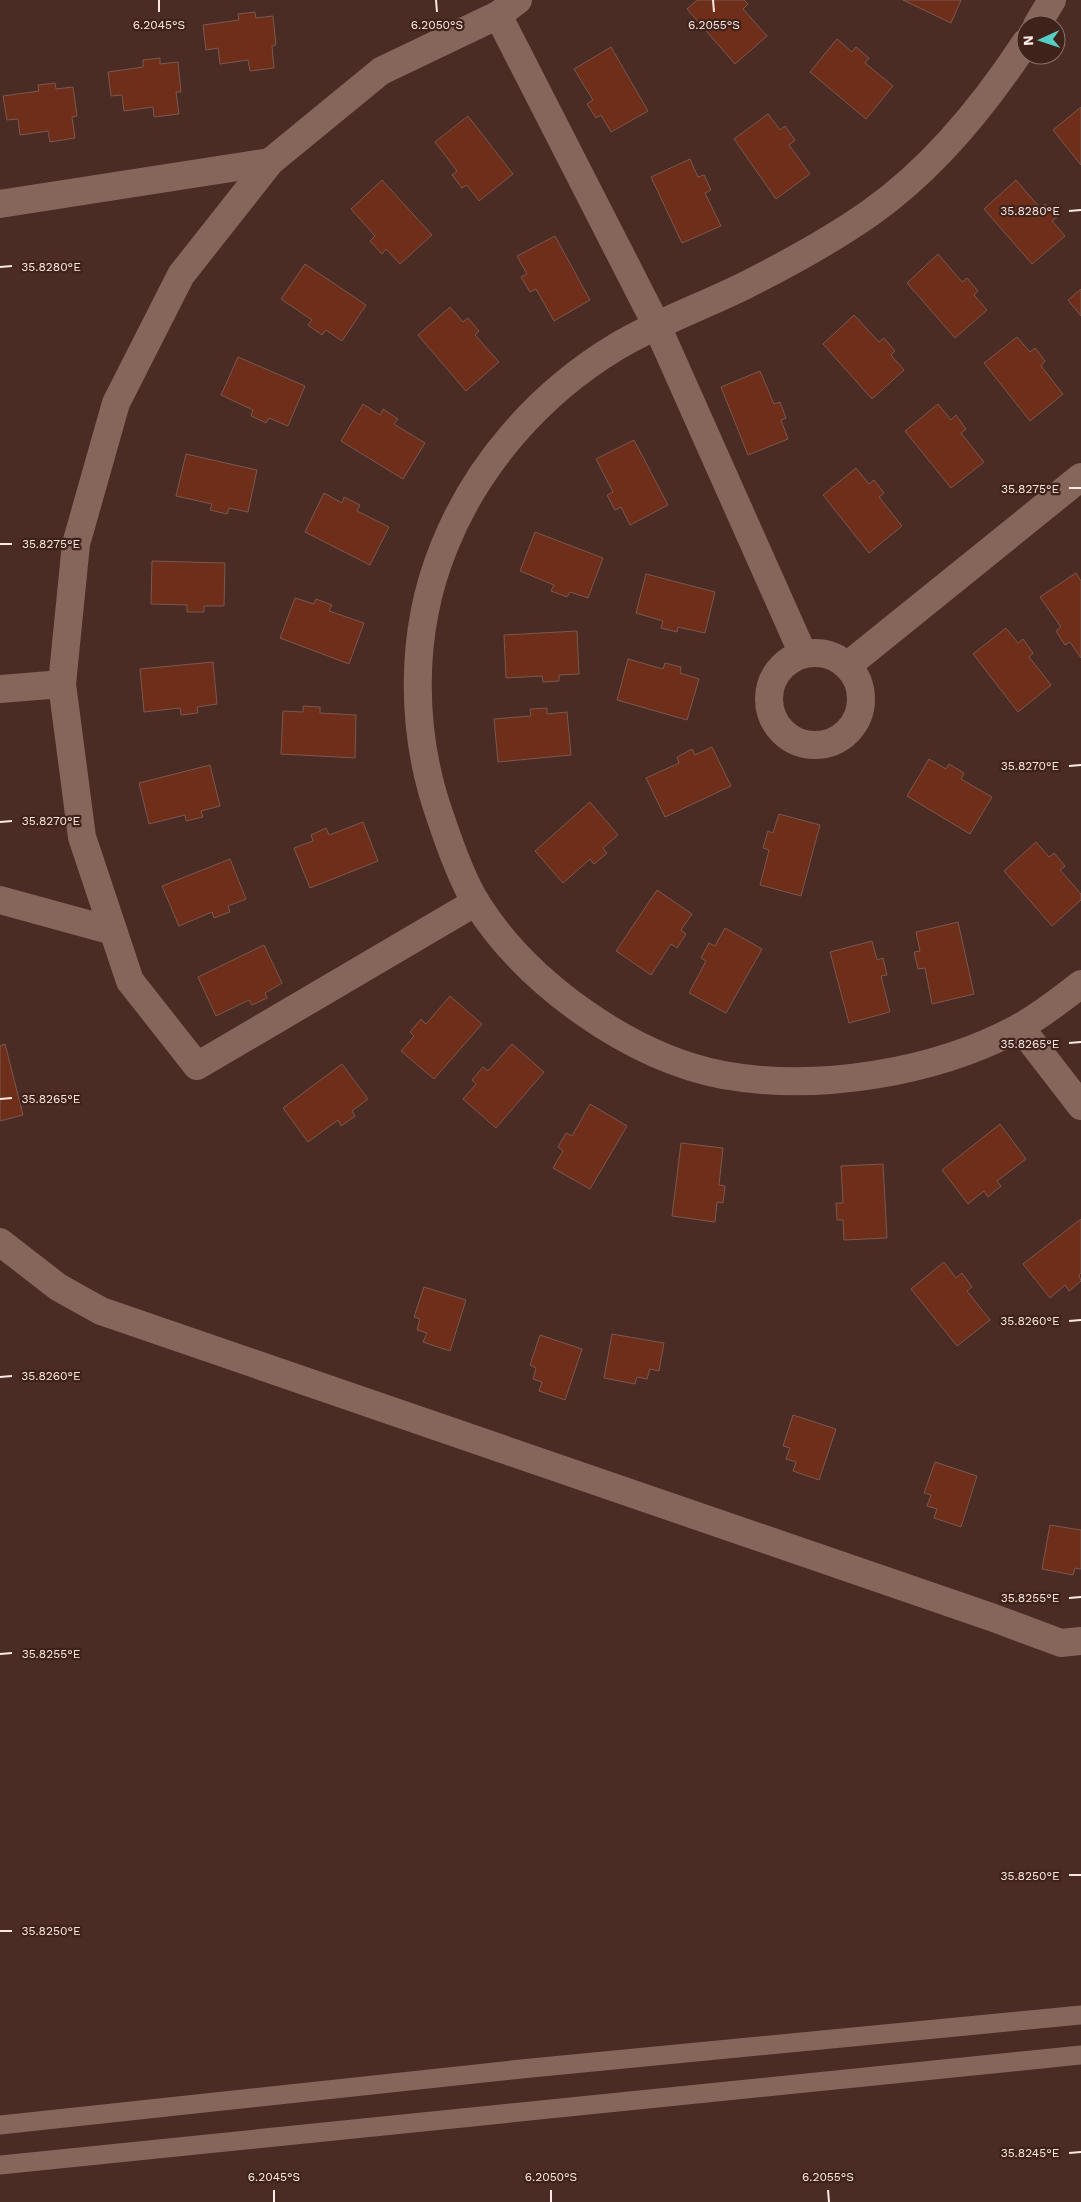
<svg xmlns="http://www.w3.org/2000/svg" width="1081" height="2202" font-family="'Work Sans',sans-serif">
<rect width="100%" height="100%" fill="#4a2c24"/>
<g fill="#6f2e1a" stroke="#79584f">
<polygon points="697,0 744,0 748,4 743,9 767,36 735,64 687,9"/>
<polygon points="903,0 961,0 951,23"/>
<polygon points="255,12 256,18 273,16 276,45 272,46 274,68 250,71 248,60 220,64 218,48 206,50 203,25 239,20 238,14"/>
<polygon points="837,39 852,52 856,47 869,58 865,63 893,86 866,119 810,72"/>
<polygon points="611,47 648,111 611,132 601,115 596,118 587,104 593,100 574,69"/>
<polygon points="160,58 160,64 178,62 181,92 176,92 179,114 154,117 153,107 124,111 122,95 111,96 108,72 143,67 143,60"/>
<polygon points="55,83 56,89 73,87 77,116 72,117 75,138 50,142 48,131 20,135 18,119 7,120 3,96 39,91 38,85"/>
<polygon points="1081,107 1081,165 1053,130"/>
<polygon points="768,114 780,130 785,126 795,140 789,145 810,174 776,199 734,139"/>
<polygon points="468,116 513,174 479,201 467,185 462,188 452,175 457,171 435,142"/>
<polygon points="690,159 698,177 704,175 711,190 705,193 721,226 682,243 651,177"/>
<polygon points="382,180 432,235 400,264 386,249 382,254 370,241 375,236 351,209"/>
<polygon points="1016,180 1040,208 1045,204 1057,217 1052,221 1065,236 1032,264 984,209"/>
<polygon points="555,236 590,300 554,321 536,289 530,292 521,277 527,274 517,256"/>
<polygon points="938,254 962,282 967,278 978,291 974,295 987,310 955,338 907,283"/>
<polygon points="305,264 366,305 342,341 326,330 322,335 308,325 312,320 281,299"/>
<polygon points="1081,289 1081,316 1068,300"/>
<polygon points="450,307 463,322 468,318 479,331 475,335 499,362 466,391 418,335"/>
<polygon points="854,315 879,342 884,338 895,351 891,355 904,370 872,399 823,344"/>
<polygon points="1017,337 1030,352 1035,348 1045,361 1041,366 1063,394 1030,421 984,363"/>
<polygon points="238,357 305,386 288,426 269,418 266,423 251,416 253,410 221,395"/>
<polygon points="760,371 774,404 780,402 786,418 781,420 788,439 748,455 721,387"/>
<polygon points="363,404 380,415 383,409 398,419 394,424 425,443 403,479 341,441"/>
<polygon points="938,404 951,420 956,415 966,429 961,433 984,462 951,488 905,431"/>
<polygon points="634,440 668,505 630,525 621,507 615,510 607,495 613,492 596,459"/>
<polygon points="186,454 257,470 248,512 229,508 227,514 210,510 212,504 176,496"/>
<polygon points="856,468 869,484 874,480 884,493 879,497 902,526 869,553 823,495"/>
<polygon points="324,493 342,503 344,497 360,505 357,511 389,527 370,565 305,532"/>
<polygon points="535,532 603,558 588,598 570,592 567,597 551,591 554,585 520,571"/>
<polygon points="152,561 225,563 224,606 204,606 204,612 187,612 187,605 151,604"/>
<polygon points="1076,573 1081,581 1081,658 1070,642 1065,645 1056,631 1061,627 1040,597"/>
<polygon points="646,574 715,592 705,633 678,627 677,632 661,628 663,621 636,613"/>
<polygon points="295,598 314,604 316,599 332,605 329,611 364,623 349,664 280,638"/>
<polygon points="1006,628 1018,643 1023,639 1033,653 1029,657 1051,685 1018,712 973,654"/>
<polygon points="577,631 579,674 559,675 559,681 543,682 542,676 506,678 504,635"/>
<polygon points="628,659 663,669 665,663 681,667 680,673 699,679 687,720 617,700"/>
<polygon points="213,662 217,704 197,707 198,713 181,715 180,708 144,712 140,669"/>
<polygon points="303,706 320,707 320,713 356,715 355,758 281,754 283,711 303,712"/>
<polygon points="547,708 547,714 567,712 571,755 498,762 494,719 531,716 530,709"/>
<polygon points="712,747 731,786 665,817 646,778 679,763 677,757 692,749 695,755"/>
<polygon points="929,759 946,769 949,764 964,773 961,779 992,797 970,834 907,796"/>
<polygon points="210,765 220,806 201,811 203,817 186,821 185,815 149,824 139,783"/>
<polygon points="590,802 618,835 603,848 607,853 594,864 590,859 563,883 535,851"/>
<polygon points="779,814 820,825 801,896 760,885 769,850 763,848 768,831 773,833"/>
<polygon points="363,822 378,861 310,888 294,848 313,841 311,835 326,828 329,835"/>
<polygon points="1036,842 1049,857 1054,853 1065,866 1060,870 1081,894 1081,900 1052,926 1004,871"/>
<polygon points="230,859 246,899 228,906 230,912 214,918 212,912 179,926 162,886"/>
<polygon points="657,890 692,914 681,930 686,934 677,948 671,944 651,975 616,951"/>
<polygon points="958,922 974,994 932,1004 925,968 918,969 914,952 920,951 916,932"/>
<polygon points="725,928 762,949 726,1013 689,993 706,961 701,958 709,943 715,946"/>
<polygon points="872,941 877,960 883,958 887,975 881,976 890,1012 849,1023 830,952"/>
<polygon points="264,945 282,983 265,993 267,998 252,1005 249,1000 216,1016 198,977"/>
<polygon points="450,996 482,1024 434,1079 401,1051 414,1036 410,1032 421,1019 426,1024"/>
<polygon points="5,1044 23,1115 0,1121 0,1046"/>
<polygon points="512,1044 544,1072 496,1128 463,1099 476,1084 472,1080 483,1067 488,1071"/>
<polygon points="342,1064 368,1099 352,1111 355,1116 341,1126 338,1120 308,1142 283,1108"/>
<polygon points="590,1104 627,1126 590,1189 553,1168 563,1151 558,1147 566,1133 572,1136"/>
<polygon points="1000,1124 1026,1159 997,1181 1001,1186 988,1197 984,1191 968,1204 942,1170"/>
<polygon points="681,1143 723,1148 719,1185 725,1186 723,1203 717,1202 715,1222 672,1216"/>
<polygon points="883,1164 887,1238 844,1240 843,1220 837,1220 836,1203 843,1203 841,1166"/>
<polygon points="1081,1219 1081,1273 1079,1275 1081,1281 1069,1291 1065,1285 1050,1298 1023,1264"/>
<polygon points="944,1262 956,1278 962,1273 972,1287 967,1291 990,1320 957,1346 911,1289"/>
<polygon points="424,1287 466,1300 450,1351 423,1342 427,1333 417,1330 420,1319 414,1317"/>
<polygon points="612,1334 664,1343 659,1371 650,1369 647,1379 637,1377 635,1384 604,1378"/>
<polygon points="540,1335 582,1349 565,1400 539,1391 542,1382 533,1379 536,1368 530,1365"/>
<polygon points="793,1415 836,1429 819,1480 793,1471 796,1462 786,1459 790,1448 783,1446"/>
<polygon points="935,1462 977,1476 961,1527 934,1518 937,1509 927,1506 931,1495 924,1493"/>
<polygon points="1050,1525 1081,1530 1081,1569 1075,1568 1073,1575 1042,1569"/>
</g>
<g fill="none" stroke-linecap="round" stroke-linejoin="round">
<g stroke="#86655b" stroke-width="19">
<polyline points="0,2125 521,2069 1081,2015"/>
<polyline points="0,2165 1081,2055"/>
</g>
<g stroke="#86655b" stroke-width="28">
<polyline points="498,15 657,326 803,654"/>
<polyline points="1037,25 1052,0"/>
<path d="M1026,42C984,106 933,169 870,213C830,241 786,265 742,287C701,307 656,323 616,347C540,393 477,464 444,547C409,633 410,733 441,819C450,846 462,880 477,904C528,984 630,1057 723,1075C817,1092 936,1073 1020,1027C1041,1015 1062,999 1081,984"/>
<polyline points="0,204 270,162"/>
<circle cx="815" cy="699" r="46"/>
<polyline points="847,666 1081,477"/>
<polyline points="0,689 62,684"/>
<polyline points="0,900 113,931"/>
<polyline points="476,902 197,1066 130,981 82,837 62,684 76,544 116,403 181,275 270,162 381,71 498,15 518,0"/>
<polyline points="1020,1027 1081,1106"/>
<polyline points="0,1242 58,1287 101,1311 991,1617 1061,1643 1081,1641"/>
</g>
</g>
<path fill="none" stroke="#fde9e3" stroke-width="2" d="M159,0V12M436,0L437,12M713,0L714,12M1069,211L1081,210M0,267L12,266M1069,488H1081M0,544H12M1069,766L1081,765M0,822L12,821M1069,1043L1081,1042M0,1099L12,1098M1069,1321L1081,1320M0,1377L12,1376M1069,1598L1081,1597M0,1654L12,1653M1069,1875H1081M0,1931H12M1069,2153L1081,2152M274,2190V2202M551,2190V2202M828,2190L829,2202"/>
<g font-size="12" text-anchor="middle" fill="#fde9e3" stroke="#3f221a" stroke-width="4.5" stroke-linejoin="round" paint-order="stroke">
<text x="159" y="29">6.2045°S</text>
<text x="437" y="29">6.2050°S</text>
<text x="714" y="29">6.2055°S</text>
<text x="1030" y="215">35.8280°E</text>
<text x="51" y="271">35.8280°E</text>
<text x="1030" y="493">35.8275°E</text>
<text x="51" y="548">35.8275°E</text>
<text x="1030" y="770">35.8270°E</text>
<text x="51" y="825">35.8270°E</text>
<text x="1030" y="1048">35.8265°E</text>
<text x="51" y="1103">35.8265°E</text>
<text x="1030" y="1325">35.8260°E</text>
<text x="51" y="1380">35.8260°E</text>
<text x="1030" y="1602">35.8255°E</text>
<text x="51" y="1658">35.8255°E</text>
<text x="1030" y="1880">35.8250°E</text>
<text x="51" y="1935">35.8250°E</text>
<text x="1030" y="2157">35.8245°E</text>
<text x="274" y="2181">6.2045°S</text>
<text x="551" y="2181">6.2050°S</text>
<text x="828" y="2181">6.2055°S</text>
</g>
<g transform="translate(1041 40) rotate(267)"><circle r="24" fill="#3f221a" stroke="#8b726a"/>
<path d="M0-4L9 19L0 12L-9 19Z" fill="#56cec3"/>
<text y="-8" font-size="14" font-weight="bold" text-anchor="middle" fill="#fde9e3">N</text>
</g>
</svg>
